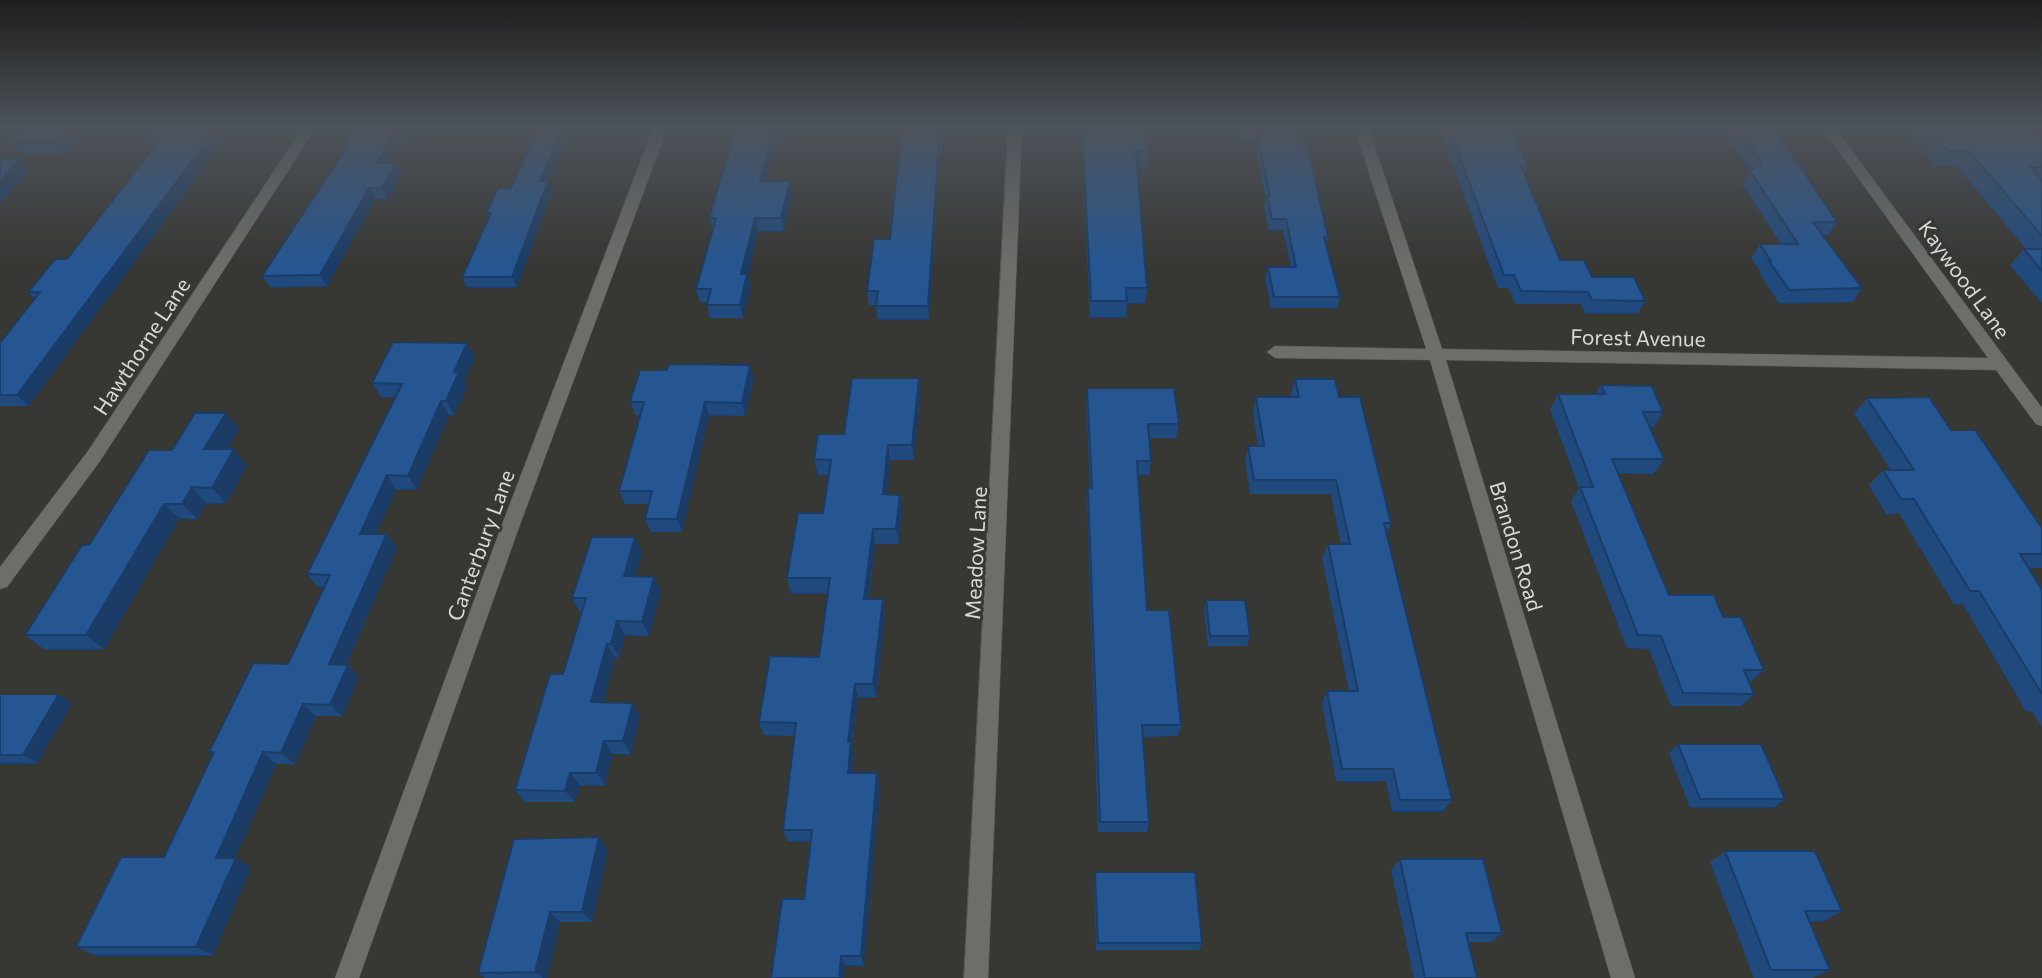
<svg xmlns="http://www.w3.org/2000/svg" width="2042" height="978" font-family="Commissioner,sans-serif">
<rect width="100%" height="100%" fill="#373733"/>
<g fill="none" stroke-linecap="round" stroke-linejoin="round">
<defs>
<g id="street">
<polygon points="302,129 315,129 100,461 7,587 0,589 0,567 88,451"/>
<polygon points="653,129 667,129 518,530 359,978 335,978 500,530"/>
<polygon points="1008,129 1022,129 988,978 964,978"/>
<polygon points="1355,129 1369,129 1442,349 1988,358 1823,129 1836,129 2042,408 2042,426 2036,424 1996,370 1446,360 1635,978 1611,978 1430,360 1275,358 1267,352 1275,346 1426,349"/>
</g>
</defs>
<use href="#street" stroke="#565653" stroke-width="1"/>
<use href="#street" fill="#6d6e6a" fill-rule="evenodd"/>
</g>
<g fill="#204a7e">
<polygon points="24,129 86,129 66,153 21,153 12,142"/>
<polygon points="150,129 220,129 225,138 28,406 0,406 0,343 35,299 28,292 67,259 154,148 150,142 153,139 148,131"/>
<polygon points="355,129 408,129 389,163 396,163 402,174 388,199 375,199 327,286 270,287 262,276 346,147 345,145"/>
<polygon points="780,129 766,181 790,181 792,194 784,231 758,231 748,275 751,287 743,318 710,318 707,305 708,302 700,302 696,289 713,230 709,218"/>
<polygon points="945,129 942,155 939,155 929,319 877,319 876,305 869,305 867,291 890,239"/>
<polygon points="1081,129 1144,129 1147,152 1146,168 1137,168 1147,288 1145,303 1127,303 1126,317 1090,317"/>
<polygon points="1237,129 1295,129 1328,237 1326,243 1340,297 1337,308 1271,308 1265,278 1268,267 1291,267 1283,230 1269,230 1264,207 1266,199 1254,142 1240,142"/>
<polygon points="1440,129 1511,129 1528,166 1524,175 1560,260 1592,277 1645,301 1638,313 1585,313 1581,304 1515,304 1509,288 1498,288"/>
<polygon points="1675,129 1775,129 1837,222 1828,235 1823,235 1862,288 1852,302 1779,303 1760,274 1761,272 1751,258 1760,244 1781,244 1742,184 1750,171 1726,135 1677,134"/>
<polygon points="1906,129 2033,129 2042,139 2042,303 2010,265 2024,249 2026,249 1957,166 1936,166"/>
<polygon points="561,132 565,143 548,181 552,191 517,287 467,287 462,277 489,219 486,213 511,188"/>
<polygon points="475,357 464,381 467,386 454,415 449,415 417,489 396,489 376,534 387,534 397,547 346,665 348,665 359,677 342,716 316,716 295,764 276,764 235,858 251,867 213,955 95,955 76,947 164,857 212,754 209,752 288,664 325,587 318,587 307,574 395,397 381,397 372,383"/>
<polygon points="750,365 754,378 745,416 709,415 682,532 651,532 645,519 649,504 625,504 619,491 641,415 636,415 630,402 667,370"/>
<polygon points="919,378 920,394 914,460 890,460 887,495 902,510 899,544 875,544 869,599 885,613 876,697 858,697 852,748 854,755 852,773 880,785 864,965 845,965 804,899 810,841 788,841 783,830 795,736 764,735 759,722 819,657 828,593 791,593 787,578 823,513 829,475 818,475 814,459 844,434"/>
<polygon points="1295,379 1339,397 1391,523 1387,533 1452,800 1443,811 1392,811 1386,781 1336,781 1322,703 1327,691 1349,691 1322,558 1328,544 1341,544 1331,494 1250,494 1245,460 1248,446 1258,446 1253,411 1256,397 1292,397 1291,394"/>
<polygon points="1601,385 1663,412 1653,427 1649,427 1664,459 1653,474 1618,473 1669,595 1723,617 1764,670 1749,682 1754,694 1741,706 1671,706 1649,649 1627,648 1571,501 1579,488 1550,409 1558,394 1595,394"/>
<polygon points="1087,388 1179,424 1176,438 1149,438 1151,461 1149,475 1138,475 1147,610 1181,725 1178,736 1143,737 1149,822 1147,832 1098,832 1087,502 1088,488 1090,488 1086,402"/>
<polygon points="1867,398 1951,430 2042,528 2042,568 2029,568 2042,590 2042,727 2032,711 2026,711 1963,604 1954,604 1899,513 1886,514 1869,485 1883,470 1891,470 1854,413"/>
<polygon points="239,428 227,449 247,465 226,503 206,503 197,519 179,518 104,649 44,649 25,635 89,545 172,450"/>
<polygon points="635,537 642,552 635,577 654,577 661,591 649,636 625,635 619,657 615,657 603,702 633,703 640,716 631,754 612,754 605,785 580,785 575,802 526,802 515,790 563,674 582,613 581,613 572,598"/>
<polygon points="1206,600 1250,636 1247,646 1208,646 1204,610"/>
<polygon points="0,694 72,703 37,763 0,763"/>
<polygon points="1678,744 1785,799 1774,807 1690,807 1669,753"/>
<polygon points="608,849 592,922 560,922 547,978 485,978 478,973"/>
<polygon points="1725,851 1842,911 1824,921 1809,921 1830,970 1812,978 1754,978 1710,862"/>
<polygon points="1400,859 1502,933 1491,942 1468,942 1477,978 1414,978 1391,870"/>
<polygon points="1095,872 1202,943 1199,950 1096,950 1094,879"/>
</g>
<g fill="#1a3c66">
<polygon points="68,129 86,129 66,153 57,142"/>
<polygon points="207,129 220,129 225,138 28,406 17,395"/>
<polygon points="396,129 408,129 383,174 377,163"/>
<polygon points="774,129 780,129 763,194 760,181"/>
<polygon points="943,129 945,129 942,155 942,142"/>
<polygon points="561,132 565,143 548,181 552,191 517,287 512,277 540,181"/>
<polygon points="939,141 939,155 929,319 928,306"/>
<polygon points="20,159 29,171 0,203 0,182"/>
<polygon points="396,163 402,174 388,199 382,188"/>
<polygon points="790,181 792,194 784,231 781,218"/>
<polygon points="369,188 375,199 327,286 320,275"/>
<polygon points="755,218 758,231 748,275 751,287 743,318 740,305 741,274"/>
<polygon points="467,343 475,357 464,381 467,386 454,415 446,401 454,372"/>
<polygon points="750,365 754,378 745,416 742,403"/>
<polygon points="919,378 920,394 914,460 912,445"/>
<polygon points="441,401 449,415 417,489 408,476"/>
<polygon points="705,402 709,415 682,532 677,519"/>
<polygon points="226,413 239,428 218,465 204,449"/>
<polygon points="888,445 890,460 886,510 883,494"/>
<polygon points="234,449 247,465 226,503 212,488"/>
<polygon points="387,475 396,489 370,547 360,534"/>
<polygon points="192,487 206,503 197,519 182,504"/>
<polygon points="900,495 902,510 899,544 896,529"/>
<polygon points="164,504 179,518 104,649 86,635"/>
<polygon points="873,529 875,544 867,613 864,599"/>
<polygon points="387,534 397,547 341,676 329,664"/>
<polygon points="635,537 642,552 631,591 624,576"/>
<polygon points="654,577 661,591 649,636 642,622"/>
<polygon points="883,599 885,613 876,697 873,684"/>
<polygon points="617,621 625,635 619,657 611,644"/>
<polygon points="607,644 615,657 600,715 591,702"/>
<polygon points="348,665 359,677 342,716 330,705"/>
<polygon points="855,684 858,697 852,748 854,755 851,785 848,773 848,742"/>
<polygon points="59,694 72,703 37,763 23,755"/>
<polygon points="633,703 640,716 631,754 623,741"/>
<polygon points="303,704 316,716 295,764 281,753"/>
<polygon points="604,741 612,754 605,785 596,773"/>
<polygon points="263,752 276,764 231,867 216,858"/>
<polygon points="570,773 580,785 575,802 565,791"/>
<polygon points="877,773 880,785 864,965 861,956"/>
<polygon points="599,837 608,849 592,922 582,912"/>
<polygon points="236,858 251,867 213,955 196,947"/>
<polygon points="550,912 560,922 547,978 543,978 535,972"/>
<polygon points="841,956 845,965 844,978 839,978"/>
</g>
<g fill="#255692" stroke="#1a3c66" stroke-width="2">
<polygon points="24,129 68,129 57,142 12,142"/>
<polygon points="150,129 216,129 17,395 0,395 0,343 40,292 28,292 55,259 67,259 158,142 150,142 159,131 148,131"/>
<polygon points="355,129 396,129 377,163 396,163 382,188 369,188 320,275 262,276 348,145 345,145"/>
<polygon points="538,129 553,129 561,132 540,181 548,181 512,277 462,277 491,213 486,213 498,188 511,188"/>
<polygon points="736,129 774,129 760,181 790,181 781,218 755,218 741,274 747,274 740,305 707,305 711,289 696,289 716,218 709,218"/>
<polygon points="902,129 943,129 942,142 939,141 928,306 876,306 878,291 867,291 874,239 890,239"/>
<polygon points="1082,129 1144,129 1147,152 1136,152 1147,288 1126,288 1127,301 1091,301"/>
<polygon points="1241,129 1295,129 1299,144 1307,144 1328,237 1324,237 1340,297 1274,297 1268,267 1296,267 1286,219 1272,219 1267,196 1270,196 1256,131 1242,131"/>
<polygon points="1449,129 1511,129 1528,166 1521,166 1560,260 1584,260 1592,277 1634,277 1645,301 1592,300 1588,292 1521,291 1514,275 1504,275"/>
<polygon points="1739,129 1775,129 1837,222 1813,222 1862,288 1789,290 1769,261 1771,261 1760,244 1798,244 1750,171 1762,163"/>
<polygon points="1930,129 2033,129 2042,139 2042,167 2030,167 2042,180 2042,236 1969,151 1948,151"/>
<polygon points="0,159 20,159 0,182"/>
<polygon points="2024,249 2042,249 2042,271"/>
<polygon points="393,342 467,343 454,372 459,372 446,401 441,401 408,476 387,475 360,534 387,534 329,664 348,665 330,705 303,704 281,753 263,752 216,858 236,858 196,947 76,947 121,857 164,857 214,752 209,752 253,663 288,664 330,575 307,574 402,384 372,383"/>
<polygon points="669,364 750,365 742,403 705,402 677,519 645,519 652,491 619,491 644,402 630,402 640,370 667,370"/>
<polygon points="852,378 919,378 912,445 888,445 883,494 900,495 896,529 873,529 864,599 883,599 873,684 855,684 848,742 851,742 848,773 877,773 861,956 841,956 839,978 771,978 782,899 804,899 812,830 783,830 796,723 759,722 770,656 819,657 830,578 787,578 798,513 823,513 831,460 814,459 818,434 844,434"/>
<polygon points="1295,379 1335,379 1339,397 1360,397 1391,523 1384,523 1452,800 1400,800 1393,769 1342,769 1327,691 1358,691 1328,544 1350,544 1336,480 1254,480 1248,446 1264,446 1256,397 1299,397"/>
<polygon points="1601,385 1652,386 1663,412 1643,412 1664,459 1612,459 1669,595 1714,595 1723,617 1741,617 1764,670 1744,670 1754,694 1683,693 1661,636 1638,635 1580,487 1593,487 1558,394 1605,394"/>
<polygon points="1087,388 1174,388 1179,424 1148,424 1151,461 1137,461 1147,610 1169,610 1181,725 1142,725 1149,822 1100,822 1088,488 1092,488"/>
<polygon points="1929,397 1951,430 1975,430 2042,528 2042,554 2020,554 2042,590 2042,694 1979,591 1970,591 1914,499 1901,499 1883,470 1914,470 1867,398"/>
<polygon points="195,413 226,413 204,449 234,449 212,488 192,487 182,504 164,504 86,635 25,635 82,545 89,545 149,450 172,450"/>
<polygon points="592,537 635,537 624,576 654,577 642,622 617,621 611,644 607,644 591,702 633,703 623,741 604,741 596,773 570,773 565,791 515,790 550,674 563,674 586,598 572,598"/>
<polygon points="1206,600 1245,600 1250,636 1210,636"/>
<polygon points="0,694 59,694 23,755 0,755"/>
<polygon points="1678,744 1761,744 1785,799 1700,799"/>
<polygon points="599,837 582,912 550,912 535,972 478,973 514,839"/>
<polygon points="1725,851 1815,851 1842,911 1805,911 1830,970 1771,970"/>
<polygon points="1400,859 1483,859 1502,933 1466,933 1477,978 1425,978"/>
<polygon points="1095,872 1195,872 1202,943 1098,943"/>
</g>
<linearGradient id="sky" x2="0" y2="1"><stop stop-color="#1e1e1c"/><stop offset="0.48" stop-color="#4d535b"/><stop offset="1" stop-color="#4d535b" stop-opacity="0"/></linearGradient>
<rect width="2042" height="266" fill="url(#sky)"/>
<g text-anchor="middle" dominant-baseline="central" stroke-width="6" stroke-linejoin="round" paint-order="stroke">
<g font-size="21" fill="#d9d9d7" stroke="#373733">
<text transform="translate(1965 279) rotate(54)">Kaywood Lane</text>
<text transform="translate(1638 337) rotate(1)">Forest Avenue</text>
<text transform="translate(141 346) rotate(-57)">Hawthorne Lane</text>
<text transform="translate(480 545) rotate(-70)">Canterbury Lane</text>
<text transform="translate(1517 546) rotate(73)">Brandon Road</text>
<text transform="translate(975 553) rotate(-87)">Meadow Lane</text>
</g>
</g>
</svg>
